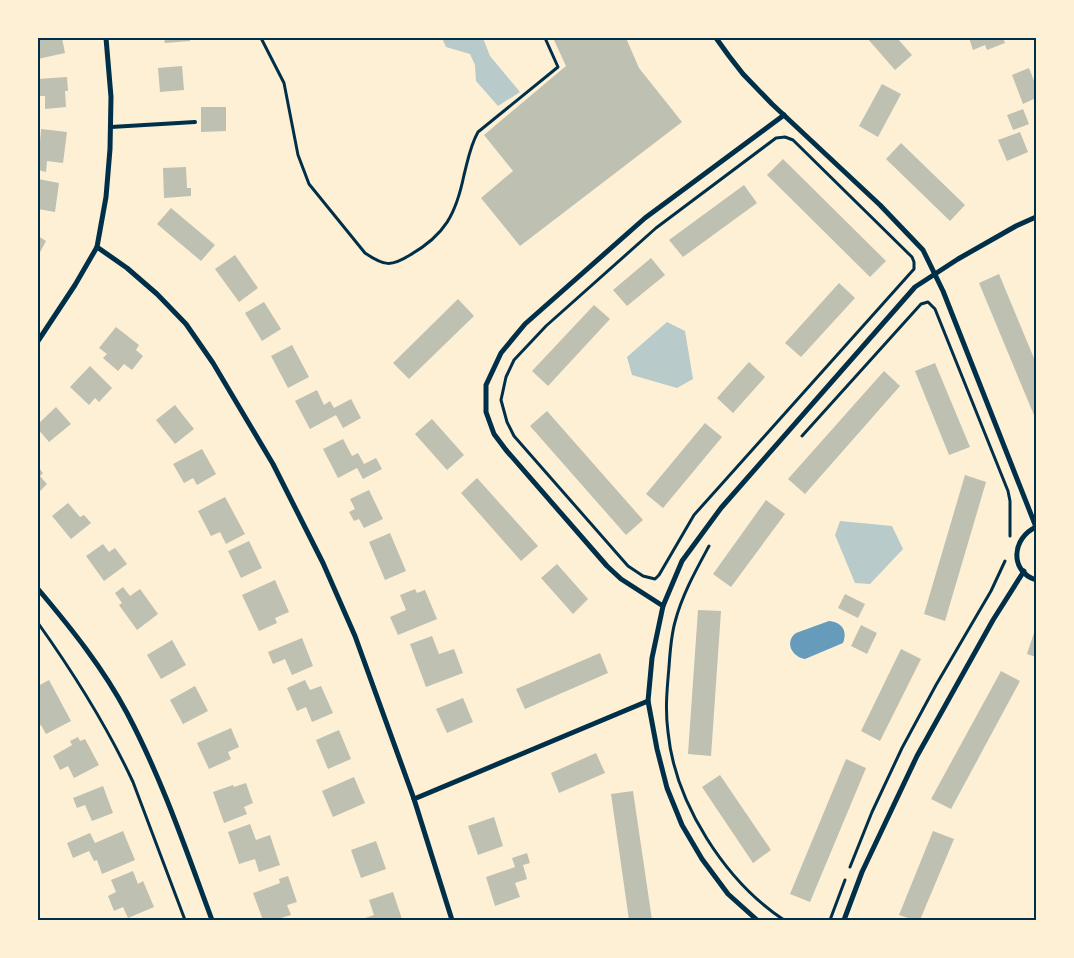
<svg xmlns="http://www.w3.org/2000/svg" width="1074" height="958" font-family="'Titillium Web',sans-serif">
<rect width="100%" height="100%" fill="#fdf0d5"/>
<g fill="#b9caca">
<polygon points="442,38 483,38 490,56 520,92 498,106 476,81 475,65 470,54 446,47"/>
<polygon points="667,322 685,331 693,379 677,388 632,375 627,357"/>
<polygon points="840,521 892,526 903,549 870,584 855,583 835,535"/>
</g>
<path fill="#669bbc" d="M829,621C841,622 848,630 843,643L805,659C792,657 784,642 796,633Z"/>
<g fill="#bec0b2">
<polygon points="38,38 62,38 65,53 38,59"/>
<polygon points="164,38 190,38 190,41 165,43"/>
<polygon points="553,38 626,38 639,68 682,122 520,246 481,198 513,171 484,135 566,66"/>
<polygon points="867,38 897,38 912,55 895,70"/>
<polygon points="969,38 1003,38 1005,43 987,50 985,45 973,50"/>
<polygon points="182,66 184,90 160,92 158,68"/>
<polygon points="1029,68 1036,86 1036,98 1023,104 1012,75"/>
<polygon points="67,77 68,91 65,91 66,107 45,109 45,96 38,96 38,79"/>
<polygon points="882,84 901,94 878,137 859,126"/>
<polygon points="201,107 226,107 226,131 201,132"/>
<polygon points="1023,109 1029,124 1013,130 1007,115"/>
<polygon points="41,129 67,132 63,163 47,161 46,172 38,170"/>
<polygon points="1020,132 1028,152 1007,161 998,140"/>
<polygon points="901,143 965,205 950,221 886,159"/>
<polygon points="783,159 886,261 870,277 767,175"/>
<polygon points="186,167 187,188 191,188 191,196 164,198 163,168"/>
<polygon points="38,179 59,183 55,212 38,209"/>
<polygon points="744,185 757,203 683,257 669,240"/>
<polygon points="171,208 215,245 201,261 157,224"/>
<polygon points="38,236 46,241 38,256"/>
<polygon points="235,255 258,288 239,302 215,269"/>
<polygon points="651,258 665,275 627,306 613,290"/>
<polygon points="999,274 1036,363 1036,420 979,283"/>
<polygon points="839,283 855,298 801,357 785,343"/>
<polygon points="458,299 474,316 409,379 393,363"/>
<polygon points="264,302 281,329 262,341 245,313"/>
<polygon points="594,305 610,319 548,386 532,371"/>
<polygon points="116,327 139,345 136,350 143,356 132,370 124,364 118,371 103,358 107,354 99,348"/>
<polygon points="292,345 309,377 288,388 271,356"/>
<polygon points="749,362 765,377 733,413 717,398"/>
<polygon points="935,363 970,447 949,455 915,371"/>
<polygon points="90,366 112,388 99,402 95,398 89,405 70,387"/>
<polygon points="884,371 900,386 805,494 788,479"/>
<polygon points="317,390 324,405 330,401 334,408 351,399 361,418 343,428 336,415 310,429 295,401"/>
<polygon points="175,405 194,429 175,444 156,420"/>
<polygon points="56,407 71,424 49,442 38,429 38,424"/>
<polygon points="547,411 643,520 626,535 530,426"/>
<polygon points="432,419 464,455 447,470 415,434"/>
<polygon points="705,423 722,437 663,508 646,494"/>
<polygon points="343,439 352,456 358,453 364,464 376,458 382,469 363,479 357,468 338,478 323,449"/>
<polygon points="202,449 216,474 197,485 193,478 184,483 173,464"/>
<polygon points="38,467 43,473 40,476 47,484 38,493"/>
<polygon points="965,475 986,482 945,621 924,614"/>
<polygon points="477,478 538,546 521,561 461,493"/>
<polygon points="369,490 383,519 364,528 359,519 354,521 349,512 355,509 350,499"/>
<polygon points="225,497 245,534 226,544 220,532 211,536 198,511"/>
<polygon points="766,500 785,514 731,587 713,574"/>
<polygon points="68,503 80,517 84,515 91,523 71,539 52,516"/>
<polygon points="390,533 406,571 385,580 369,542"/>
<polygon points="249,541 262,568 241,578 228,551"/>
<polygon points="103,544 109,552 115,548 127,564 104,581 86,556"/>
<polygon points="557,564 588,599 573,614 541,578"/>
<polygon points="275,580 289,612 275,618 277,623 259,631 242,595"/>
<polygon points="123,587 130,596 140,589 158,614 137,630 119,605 122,603 115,593"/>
<polygon points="415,589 417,593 425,590 437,619 398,635 390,617 406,610 400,595"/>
<polygon points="845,594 865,604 858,618 838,608"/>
<polygon points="698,610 721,611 711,756 688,754"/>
<polygon points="861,625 877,633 867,654 851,646"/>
<polygon points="1034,633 1036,634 1036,657 1027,654"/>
<polygon points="432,636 439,654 454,649 463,673 426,687 410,644"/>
<polygon points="302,638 313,666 292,675 285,659 273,664 268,652"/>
<polygon points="172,640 186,665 161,679 147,655"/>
<polygon points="901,649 921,659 880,741 861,731"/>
<polygon points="600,653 608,673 525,709 516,689"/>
<polygon points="1001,671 1020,681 951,809 931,799"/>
<polygon points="49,680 71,721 46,734 41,725 38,727 38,686"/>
<polygon points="305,680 310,690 321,686 333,713 312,722 306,707 297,711 287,688"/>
<polygon points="195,686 208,711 183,724 170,700"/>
<polygon points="463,698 473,722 447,733 436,709"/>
<polygon points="231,728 239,747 228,752 231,759 209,769 197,743"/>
<polygon points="339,730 351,759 328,769 316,740"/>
<polygon points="78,737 80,741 85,739 99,765 74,778 68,766 60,770 53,756 72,745 70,741"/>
<polygon points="596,753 605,773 559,793 551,773"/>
<polygon points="846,759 866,768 810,902 790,894"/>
<polygon points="720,775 771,850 753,863 702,787"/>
<polygon points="354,777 365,803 333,817 322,791"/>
<polygon points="246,783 253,803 244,807 247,814 224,823 213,792 233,785 234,787"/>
<polygon points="103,786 113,813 92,821 85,805 77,808 73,798"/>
<polygon points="633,791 652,920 629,920 611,794"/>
<polygon points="494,817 503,846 478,855 468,826"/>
<polygon points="250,824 256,840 270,835 280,865 259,872 255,859 239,864 228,832"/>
<polygon points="123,831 135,860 102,874 97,860 94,861 89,851 73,858 67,843 90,833 95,843"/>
<polygon points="933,831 954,839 920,920 914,920 899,915"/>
<polygon points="376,841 386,869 361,878 351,850"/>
<polygon points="527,853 530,863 523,865 527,879 515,883 520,897 495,906 486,877 515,867 512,858"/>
<polygon points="133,871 138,884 143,881 154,907 128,918 123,907 114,911 108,896 116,892 111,880"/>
<polygon points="288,876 297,902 287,905 291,915 274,920 263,920 253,893 280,883 279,879"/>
<polygon points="393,892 402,919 397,920 366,920 365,918 374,915 369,900"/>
</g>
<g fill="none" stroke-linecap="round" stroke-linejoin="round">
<g stroke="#003049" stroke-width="3">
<path d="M261,38L284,83L298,155L309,184L365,253C384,266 391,267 410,255C445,235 456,214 464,175C468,160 470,146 478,132L558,67L545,38"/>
<polygon points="785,137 793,140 912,257 914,262 914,269 694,515 659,575 655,579 643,576 628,566 514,436 507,422 501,400 506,377 514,360 546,326 656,228 776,138"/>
<polyline points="802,436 921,304 928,302 935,309 1008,491 1010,501 1010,536"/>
<path d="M709,546C696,570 682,595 675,622C671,636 670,652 669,667C667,689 665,710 668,732C675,803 725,881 784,920"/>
<path d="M38,623C75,675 106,724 133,782L185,920"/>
<polyline points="850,867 872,812 902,748 936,685 991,591 1005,561"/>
<polyline points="830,920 845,880"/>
</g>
<polyline stroke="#003049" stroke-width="4" points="111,127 195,122"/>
<g stroke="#003049" stroke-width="5">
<polyline points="716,38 729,56 743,74 772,104 880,205 923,250 943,291 1036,527"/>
<polyline points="97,247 127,268 157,294 186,324 213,363 273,464 323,563 355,636 414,799 452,920"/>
<polyline points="38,341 75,285 97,247 106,197 110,149 111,97 106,38"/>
<path d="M1036,527C1012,538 1009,571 1036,580"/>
<path d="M38,589C71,628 103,668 127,713C162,779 186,850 212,920"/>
<polyline points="663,606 621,579 607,566 506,450 494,434 486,412 486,385 501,353 525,324 645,218 784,115"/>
<polyline points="414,799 648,701"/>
<polyline points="757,920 728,894 702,859 682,825 667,788 657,749 648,701 652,658 663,606 682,561 721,508 915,287 958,259 1016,226 1036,217"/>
<polyline points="844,920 862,872 917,756 993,620 1024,571"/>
</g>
</g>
<rect width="1074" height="958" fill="none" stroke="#fdf0d5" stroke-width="78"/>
<rect x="39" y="39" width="996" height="880" fill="none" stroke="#003049" stroke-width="2"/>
</svg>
